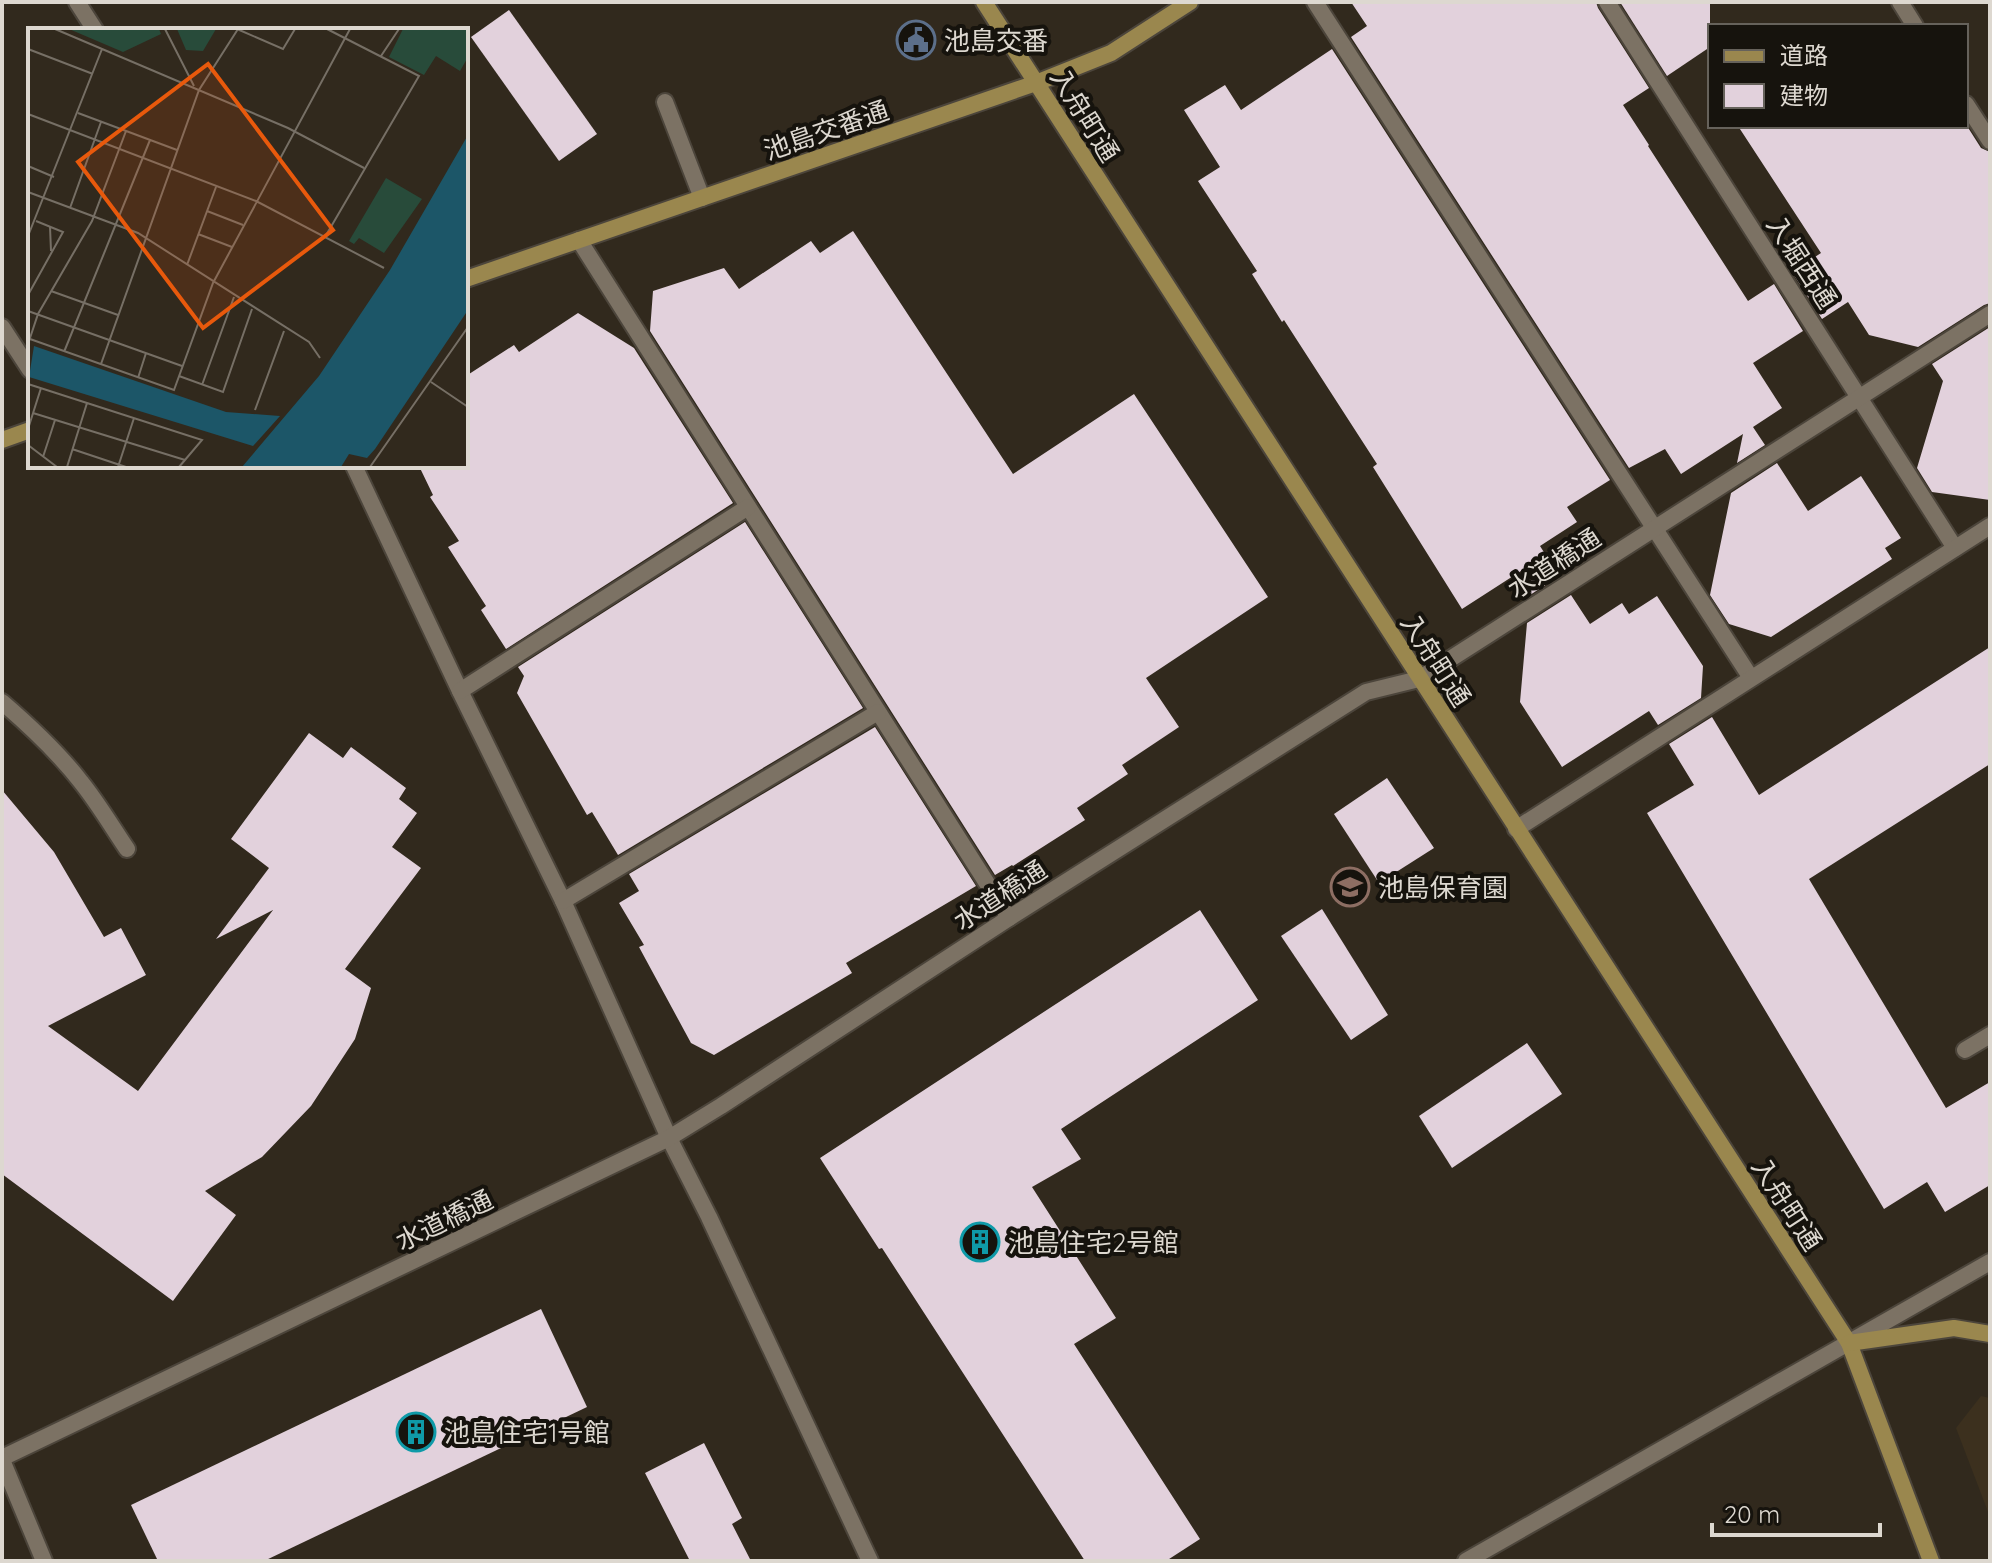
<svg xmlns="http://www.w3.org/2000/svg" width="1992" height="1563" font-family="Quicksand,'Noto Sans JP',sans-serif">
<rect width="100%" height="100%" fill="#31291d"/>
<polygon fill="#3c301e" points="1981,1396 1990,1398 1990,1517 1956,1428"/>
<g fill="#e2d1dc">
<polygon points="1351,2 1596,2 1598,8 1649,88 1623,105 1649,145 1648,146 1748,301 1774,284 1803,331 1753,363 1782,408 1753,427 1765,445 1737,463 1743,434 1681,474 1665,449 1629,468 1351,37 1367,26"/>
<polygon points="1620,2 1710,2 1710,47 1667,76"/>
<polygon points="509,10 597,134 559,161 471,37"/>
<polygon points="1332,49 1610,480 1567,507 1577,522 1540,546 1559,576 1530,595 1532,564 1462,609 1373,467 1377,464 1284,320 1282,322 1252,274 1257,271 1198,181 1220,167 1184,110 1225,85 1241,110"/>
<polygon points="1738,126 1967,126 1981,148 1990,152 1990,303 1984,305 1918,347 1869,335 1848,302 1822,319 1792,272 1821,253"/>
<polygon points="853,231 1013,474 1134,394 1268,597 1146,678 1179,727 1122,765 1128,774 1077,808 1085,820 1013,866 1012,865 995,875 650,331 653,291 724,268 739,289 811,241 820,253"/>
<polygon points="578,313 634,348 733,503 506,649 481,610 486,606 448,547 459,541 430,497 433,495 419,466 466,466 466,376 514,345 519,352"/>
<polygon points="1990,327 1990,500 1932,492 1917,468 1943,381 1932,364"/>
<polygon points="1777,463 1808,511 1861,476 1901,538 1885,548 1892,559 1771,637 1729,624 1710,595 1731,493"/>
<polygon points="745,522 863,708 618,855 592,812 587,815 517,693 524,676 518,667"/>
<polygon points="1571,595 1590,624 1622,603 1629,614 1657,596 1703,666 1701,698 1658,725 1649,711 1562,767 1520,702 1527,623"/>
<polygon points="1990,647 1990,764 1809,879 1946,1108 1990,1082 1990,1185 1945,1212 1927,1182 1884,1209 1647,813 1694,785 1669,744 1712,717 1759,795"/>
<polygon points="875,727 976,886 846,963 852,973 714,1055 691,1043 639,947 644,945 619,903 639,891 629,874"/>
<polygon points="309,733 343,758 351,747 406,788 399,799 417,813 392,847 421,868 345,969 371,988 355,1039 311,1106 262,1157 205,1191 236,1215 173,1301 2,1174 2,790 54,852 104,937 121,928 146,975 48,1026 138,1091 273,910 216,939 269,868 231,839"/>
<polygon points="1387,778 1434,848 1379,883 1334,814"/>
<polygon points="1322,909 1388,1015 1351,1040 1281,936"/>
<polygon points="1200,910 1258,1000 1061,1129 1081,1159 1032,1187 1116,1318 1074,1344 1200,1539 1166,1561 1085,1561 882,1248 879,1249 820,1158"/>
<polygon points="1527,1043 1562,1094 1452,1168 1419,1116"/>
<polygon points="541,1309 587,1407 264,1561 158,1561 131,1505"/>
<polygon points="704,1443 742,1518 732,1524 751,1561 690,1561 645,1473"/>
</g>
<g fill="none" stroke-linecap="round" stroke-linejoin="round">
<defs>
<g id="lane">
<polyline points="665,102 702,198"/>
<path d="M2,702C31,727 58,752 81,782C98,803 112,827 127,849"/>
<polyline points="1965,1050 1990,1035"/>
</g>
<g id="street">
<polyline points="77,2 95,30"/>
<polyline points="1315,2 1751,678"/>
<polyline points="1607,2 1955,548"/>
<polyline points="1900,2 1915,26"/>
<polyline points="1966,104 1990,141"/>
<polyline points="579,240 1009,918"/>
<polyline points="2,327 30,370"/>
<polyline points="354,466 460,691 563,901 669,1138 709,1217 870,1561"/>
<polyline points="460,691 748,507"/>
<polyline points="1516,829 1990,526"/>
<polyline points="563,901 878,712"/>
<polyline points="2,1458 669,1138 721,1106 1009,918 1366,692 1419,679 1990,314"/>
<polyline points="2,1460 44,1561"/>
<polyline points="1466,1561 1990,1262"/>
</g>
<g id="secondary">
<polyline points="984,2 1849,1343 1931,1561"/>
<polyline points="466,279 1036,83 1111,53 1190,2"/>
<polyline points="2,440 30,430"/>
<polyline points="1849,1343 1954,1328 1990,1334"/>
</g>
</defs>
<use href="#lane" stroke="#4c453b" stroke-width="20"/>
<use href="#street" stroke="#4c453b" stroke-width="20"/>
<use href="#secondary" stroke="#4c453b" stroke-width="20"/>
<use href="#lane" stroke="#7c7264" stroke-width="16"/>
<use href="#street" stroke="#7c7264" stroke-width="16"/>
<use href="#secondary" stroke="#9a874e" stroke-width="16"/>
</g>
<defs>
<symbol id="civic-ring" viewBox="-11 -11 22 22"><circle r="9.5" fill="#16130d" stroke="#5c6f8a" stroke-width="1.5"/><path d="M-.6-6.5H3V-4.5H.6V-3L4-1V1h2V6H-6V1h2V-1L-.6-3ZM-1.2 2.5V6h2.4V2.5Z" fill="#5c6f8a"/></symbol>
<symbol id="school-ring" viewBox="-11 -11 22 22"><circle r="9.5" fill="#16130d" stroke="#8d6e63" stroke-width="1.5"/><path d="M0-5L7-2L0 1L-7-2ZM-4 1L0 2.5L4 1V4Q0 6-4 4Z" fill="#8d6e63"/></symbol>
<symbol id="building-ring" viewBox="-11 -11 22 22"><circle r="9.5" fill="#16130d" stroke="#0f9aa8" stroke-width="1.5"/><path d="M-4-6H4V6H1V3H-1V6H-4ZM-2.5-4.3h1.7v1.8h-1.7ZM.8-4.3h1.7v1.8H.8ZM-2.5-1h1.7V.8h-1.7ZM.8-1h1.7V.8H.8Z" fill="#0f9aa8"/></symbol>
</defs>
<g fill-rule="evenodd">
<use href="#civic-ring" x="894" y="18" width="44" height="44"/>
<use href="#school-ring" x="1328" y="865" width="44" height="44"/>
<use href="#building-ring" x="958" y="1220" width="44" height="44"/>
<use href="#building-ring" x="394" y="1410" width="44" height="44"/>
</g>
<g text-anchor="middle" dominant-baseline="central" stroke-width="8" stroke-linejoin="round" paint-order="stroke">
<g font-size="26" fill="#ddd8d0" stroke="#16130d" text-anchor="start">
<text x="944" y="40">池島交番</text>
<text x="1378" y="887">池島保育園</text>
<text x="1008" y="1242">池島住宅2号館</text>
<text x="444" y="1432">池島住宅1号館</text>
</g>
<g font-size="26" fill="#ddd8d0" stroke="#16130d">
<text transform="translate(1085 115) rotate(58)">入舟町通</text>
<text transform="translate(826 130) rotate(-19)">池島交番通</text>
<text transform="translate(1802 262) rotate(57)">入堀西通</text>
<text transform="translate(1554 563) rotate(-33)">水道橋通</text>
<text transform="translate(1436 660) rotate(57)">入舟町通</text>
<text transform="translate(1000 895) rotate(-33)">水道橋通</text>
<text transform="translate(1787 1204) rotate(57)">入舟町通</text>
<text transform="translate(444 1220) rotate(-26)">水道橋通</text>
</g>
</g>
<g transform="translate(28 28)">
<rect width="440" height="440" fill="#31291d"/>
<path d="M41,1H131L133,6L95,24ZM149,1H188L175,23L158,22ZM375,1H440V29L432,43L408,28L396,47L361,29ZM358,150L394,171L356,225L331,210L326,216L321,213Z" fill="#284b3a"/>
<path d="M440,107V282L347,421L339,430L321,426L313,439H214L291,348L362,242ZM6,318L198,384L252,388L225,418L1,349Z" fill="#1c5668"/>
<path fill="none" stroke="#766f65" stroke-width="2" d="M27,1L260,100L336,140M137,1L166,58M209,1L255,21L267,1M0,21L65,46M353,28L371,1M50,85L149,122M0,86L228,173L356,240M0,138L26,149M0,164L110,205L281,314L292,330M42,180L73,94M179,183L215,197M22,199L23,223M170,206L204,219M0,208L74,21M297,209L391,48L299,1M159,237L188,159M23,263L90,287M0,267L35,204L8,193M0,283L154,338M2,311L146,362L185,255L322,1M0,316L10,286L64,193L98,103M36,324L122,112M73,336L171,62L210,1M151,348L195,364L224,281M110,350L118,325M403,354L440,379M0,356L174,412L151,439M174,357L206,269M227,382L256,303M5,385L157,432M0,401L13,360M0,417L29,439M44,421L98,439M15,429L27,392M39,439L59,375M90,439L106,390M342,439L440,299"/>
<path fill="#e8590c" fill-opacity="0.15" stroke="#e8590c" stroke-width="4" d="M180,36L305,202L175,300L50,134Z"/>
<rect width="440" height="440" fill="none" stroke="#ddd8d0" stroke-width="4"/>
</g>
<rect width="1992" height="1563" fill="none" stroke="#ddd8d0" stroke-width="8"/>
<rect x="1708" y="24" width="260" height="104" fill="#16130d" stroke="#66625b" stroke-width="2"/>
<rect x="1724" y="50" width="40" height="12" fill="#9a874e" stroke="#66625b" stroke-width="2"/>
<text x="1780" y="64" font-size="24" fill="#ddd8d0">道路</text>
<rect x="1724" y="84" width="40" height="24" fill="#e2d1dc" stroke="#66625b" stroke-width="2"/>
<text x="1780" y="104" font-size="24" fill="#ddd8d0">建物</text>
<path d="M1712 1523v12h168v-12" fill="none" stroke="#ddd8d0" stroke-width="4"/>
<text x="1724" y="1523" font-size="24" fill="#ddd8d0" stroke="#16130d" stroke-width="6" paint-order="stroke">20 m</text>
</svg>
